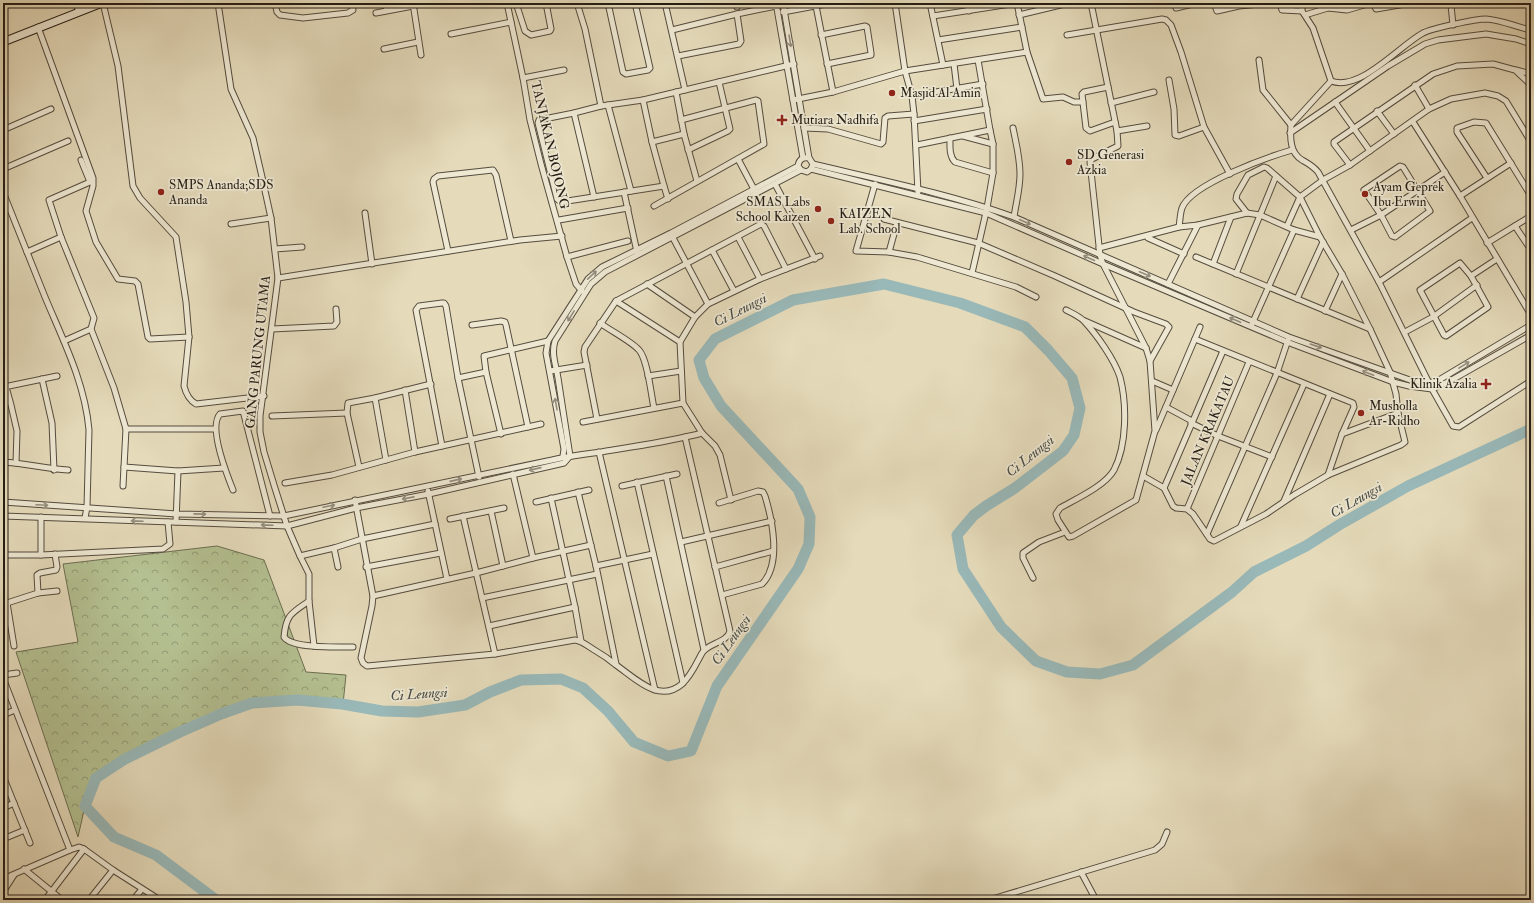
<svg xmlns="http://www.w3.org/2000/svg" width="1534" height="903" font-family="'IM FELL Double Pica',serif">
<defs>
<pattern id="forest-crowns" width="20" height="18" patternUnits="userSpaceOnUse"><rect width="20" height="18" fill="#b4c091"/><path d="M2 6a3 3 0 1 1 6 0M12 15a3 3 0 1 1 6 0" fill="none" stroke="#929b75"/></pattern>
</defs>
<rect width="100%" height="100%" fill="#e5dbbb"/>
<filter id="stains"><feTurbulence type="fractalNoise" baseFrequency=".005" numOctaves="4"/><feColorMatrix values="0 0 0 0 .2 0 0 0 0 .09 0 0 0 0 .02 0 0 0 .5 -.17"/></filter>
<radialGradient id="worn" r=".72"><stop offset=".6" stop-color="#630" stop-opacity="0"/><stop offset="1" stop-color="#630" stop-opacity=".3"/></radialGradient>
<polygon fill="url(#forest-crowns)" stroke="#6c6e52" points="217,546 264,560 306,672 346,675 343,704 297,700 252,703 212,718 159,742 125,759 96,778 85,806 78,837 16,652 78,642 63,564"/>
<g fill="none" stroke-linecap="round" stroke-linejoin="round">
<polyline stroke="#99b9b9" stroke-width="11" points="216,900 156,855 114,837 85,806 96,778 125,759 180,732 221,714 252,703 297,700 342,704 382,711 418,712 465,705 490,692 521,680 561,679 583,688 608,711 634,742 668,756 691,751 717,686 798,569 809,544 810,517 798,489 721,406 704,378 699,360 715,339 793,300 884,284 960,303 1025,327 1048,350 1072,378 1080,408 1074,435 1063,451 1015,488 986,506 974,515 957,535 963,569 1001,627 1036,661 1067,672 1100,674 1133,665 1232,592 1254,572 1306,546 1339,525 1408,486 1531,429"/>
<defs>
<g id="minor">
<polyline points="76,3 79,12"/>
<path d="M103,3L118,66L133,186L140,198L176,237L186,302L189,337L184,386C186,394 189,400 196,404L264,396"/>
<path d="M218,3L231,89L253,138L262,177L271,218L278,278L260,416V432L264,452L274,485L287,526L300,556L309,574V601C292,613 286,614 284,637C292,649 338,647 353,647"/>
<polyline points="275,3 277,12 280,15 303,18 348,13 353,10 352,3"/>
<polyline points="385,3 387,10"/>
<polyline points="413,3 421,55"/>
<polyline points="507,3 523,78 530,120 541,164 567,257 576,284 582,291"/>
<polyline points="516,3 525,31 531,35 550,31 551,29 546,3"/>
<polyline points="577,3 585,29 601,106"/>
<polyline points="608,3 623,72 626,74 648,70 650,68 635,3"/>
<polyline points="665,3 685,90"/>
<polyline points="737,3 737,7"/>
<polyline points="776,3 803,158"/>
<polyline points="783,3 809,158"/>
<polyline points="895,3 905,71 912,96 914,114 918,192"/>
<polyline points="930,3 943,65"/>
<polyline points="967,3 969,11"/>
<polyline points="1017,3 1027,52 1043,99 1063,97 1074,102 1083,102"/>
<polyline points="1214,3 1217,11 1239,6 1270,3"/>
<polyline points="1280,3 1282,10 1302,11"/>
<polyline points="1302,3 1302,11 1313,28 1331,81"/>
<polyline points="1373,3 1376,9 1411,3"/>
<polyline points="1453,3 1451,5 1453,25"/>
<polyline points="816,6 833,92"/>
<polyline points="1176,8 1197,3"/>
<polyline points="783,12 831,3"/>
<polyline points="376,13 413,6"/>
<polyline points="1019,15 1069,3"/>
<polyline points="1305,15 1328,8 1347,10 1371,3"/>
<polyline points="933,16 1017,3"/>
<polyline points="38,27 93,178 93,186 86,211 96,242 118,279 135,281 138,284 148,337 150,339 189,337"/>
<polyline points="672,30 737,14 776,6"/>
<path d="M1531,30C1516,27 1502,20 1486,19C1476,19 1433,28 1423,33C1399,46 1360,92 1331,81L1291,125C1290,138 1290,153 1302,160C1309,164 1313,166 1318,172L1379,282L1432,389L1453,426L1459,427L1531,381"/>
<polyline points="451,34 511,22"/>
<polyline points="821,35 865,26 867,27 871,53 871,55 827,64"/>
<polyline points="1067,35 1162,19 1166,20 1171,25 1181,52 1204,127 1179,136 1175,135 1174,109 1169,80"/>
<polyline points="938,40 1022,27"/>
<polyline points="384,49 418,42"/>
<polyline points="678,56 739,44 741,41 737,14"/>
<polyline points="1259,60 1263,90 1291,125"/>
<polyline points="954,64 957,89"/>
<polyline points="1516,70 1531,74"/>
<polyline points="523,78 564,70"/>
<polyline points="1415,85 1429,109"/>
<polyline points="1108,87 1084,92 1082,94 1086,128 1090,131 1115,122"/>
<polyline points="676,92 684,134 697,181"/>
<polyline points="912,96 983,84"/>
<polyline points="643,100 652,142 664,186"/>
<polyline points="793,100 833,92 905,71 1027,52"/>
<polyline points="1335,102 1370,151"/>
<polyline points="1111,103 1154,92"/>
<polyline points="608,105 631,191"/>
<polyline points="1377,111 1394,134"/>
<polyline points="574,113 594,197"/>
<polyline points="914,121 987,109"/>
<polyline points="1413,122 1460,196 1531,315"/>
<polyline points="1204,127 1230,174"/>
<polyline points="804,128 828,129 881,144 883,142 885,118 888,116 914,114"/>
<path d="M1013,128C1016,143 1020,158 1020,174C1020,189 1016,203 1014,217"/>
<polyline points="3,130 51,109"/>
<polyline points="1117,131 1147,126"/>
<polyline points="1290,133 1388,66 1425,44 1438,40 1486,34 1516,39 1531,44"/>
<polyline points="963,136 993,144"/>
<path d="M950,138C950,146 949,156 955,162L993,173"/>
<polyline points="652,142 684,134"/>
<polyline points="917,145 990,130"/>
<polyline points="688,150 728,131 730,129 719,82"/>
<polyline points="738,159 755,191"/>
<path d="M813,164C880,180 949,194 1014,217L1289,337L1410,380L1429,383L1439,380L1531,325"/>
<polyline points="1350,165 1334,144 1334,142 1433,74 1457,66 1493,64 1515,70 1531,85"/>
<polygon points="1400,166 1403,167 1430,211 1395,237 1392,236 1381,215 1364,190"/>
<polyline points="3,169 68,141"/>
<polyline points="811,169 986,213 1103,264 1287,342 1393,382 1409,386 1432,389 1450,381 1531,335"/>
<polyline points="1487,178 1457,132 1457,128 1474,122 1486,123 1531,196"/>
<polyline points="775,184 815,259"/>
<polyline points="875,184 856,251 889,252 917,257 1016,287 1036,297"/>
<path d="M3,192C17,227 31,262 45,297C63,340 85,383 89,430L87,507L85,518"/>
<polyline points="624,192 637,252"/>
<polyline points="1460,196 1511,163"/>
<polyline points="668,199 664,186 561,202 557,199 538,123 539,120 574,113 601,106 643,100 794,64"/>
<polyline points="654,206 764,144 758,101 756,100 681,120"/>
<polyline points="365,213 372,264"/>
<polyline points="884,219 978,243 1055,276 1134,312 1166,324 1169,327 1150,361"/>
<polyline points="559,220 628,208"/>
<polyline points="231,224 271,218"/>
<polyline points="1287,226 1300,197 1323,180 1350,165 1429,109 1451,99 1485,93 1498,96 1506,101 1531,142"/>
<polyline points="1515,226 1531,250"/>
<path d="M1179,227C1180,221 1180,214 1182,208C1191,184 1268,157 1292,150"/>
<polyline points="1351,230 1381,215 1445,172"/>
<polyline points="672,236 708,304"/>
<polyline points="738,237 760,279"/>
<polyline points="1148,238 1184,254"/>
<polyline points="1487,243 1531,216"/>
<polyline points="1099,248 1179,227 1198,225 1247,213 1260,215 1294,230 1320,237"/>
<polyline points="275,249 302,247"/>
<polyline points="712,250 734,291"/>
<polyline points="448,251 433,182 434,179 438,176 493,170 496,175 511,241"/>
<polyline points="27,252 61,237"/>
<polyline points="889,252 897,223"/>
<polyline points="567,257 628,241"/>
<polyline points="1196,257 1370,329"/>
<polygon points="1460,263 1471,276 1488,307 1446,336 1444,335 1420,290"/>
<polyline points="1213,264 1231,217"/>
<polyline points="972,273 987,208 993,173 993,144 990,130 978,60"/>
<polyline points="1236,274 1276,176"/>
<polyline points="1471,276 1497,259"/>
<polyline points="278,278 520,240 562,236"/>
<polyline points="1379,282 1472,218"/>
<polyline points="647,284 695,317"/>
<polyline points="1168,284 1198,225"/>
<polyline points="1297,299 1323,242"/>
<polyline points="616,301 680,342"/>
<path d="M1066,310C1072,313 1079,316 1084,321C1097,335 1114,359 1120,377C1127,404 1127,445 1114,470C1105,486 1076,499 1060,508L1056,514L1058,520L1069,537L1073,536L1136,500L1155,431L1150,361L1146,348L1103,264L1100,255L1090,162L1092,159L1118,146L1117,131L1091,3"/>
<polyline points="1325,311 1342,274"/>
<polyline points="1085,321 1146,348"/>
<path d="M600,323C611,331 631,341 639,350C648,360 651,395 654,408"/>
<polyline points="1252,324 1294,230"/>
<polyline points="472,325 501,321 505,322 506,325 528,427"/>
<polyline points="91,329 114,388 126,429 123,486"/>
<polyline points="272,329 334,326 337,322 336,309"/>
<polyline points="1405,332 1433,317 1477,285"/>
<polyline points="1195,339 1353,403 1354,407 1342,434 1328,475"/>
<polyline points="64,341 91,329 94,318 61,237 49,200 90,182 81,160"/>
<polyline points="550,371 587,365"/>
<polyline points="648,376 681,371"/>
<polyline points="458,378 486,372"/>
<polyline points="42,379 52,423 54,470"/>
<polyline points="1152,381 1173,390"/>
<polyline points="4,387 57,376"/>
<polyline points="6,387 11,405 17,431 16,463"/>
<polyline points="405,390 415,452"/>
<polyline points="375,398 386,460"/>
<polyline points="1166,407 1192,421"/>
<polyline points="272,416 347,413"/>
<polyline points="597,419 584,352 585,347 616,301 761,224 764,226 786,269"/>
<polyline points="583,422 683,403"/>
<polyline points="1191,423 1218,436 1272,457"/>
<polyline points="126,429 215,429"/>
<polyline points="1156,430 1200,327"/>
<polyline points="501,434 486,372 484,356 548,341"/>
<polyline points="1342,434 1398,413"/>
<polyline points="442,446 416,310 419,306 442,303 444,303 446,306 458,378 479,477"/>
<polyline points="599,452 655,690"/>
<path d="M563,456L564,449L546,353L548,341L588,279L602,267L671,233L798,166C799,159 803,157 809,158L813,164L811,169L807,172L801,170L798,166"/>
<path d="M3,462C25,463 46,469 68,470"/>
<polyline points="124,467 178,471 224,468"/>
<polyline points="359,467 347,413 348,403 375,398 431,384"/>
<polyline points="513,474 533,558"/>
<polyline points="666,476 704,650"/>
<polyline points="1143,476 1164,488 1173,506 1176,508 1187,509 1193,514 1210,539 1214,541 1266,514 1294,495 1328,475 1401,445 1405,442 1398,413 1396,394 1390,372 1370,329 1342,274 1320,237 1300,197 1276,176 1267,168 1264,167 1248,175 1237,194 1236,199 1247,213"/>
<polyline points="637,482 683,683"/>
<polyline points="285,483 332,475 415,452 541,424"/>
<polyline points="622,486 677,474"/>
<polyline points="1164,488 1223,351"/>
<path d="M233,490C227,475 208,427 220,414L243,411L270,516"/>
<polyline points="428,491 447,579"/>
<polyline points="578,492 596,566 616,664"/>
<polyline points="551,498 575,607 581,641"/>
<path d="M355,500L373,596L372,606L361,658L363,663L367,666L495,654L575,640C583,641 589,647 596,651C603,655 610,660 616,665C635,678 659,704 682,684C691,676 696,664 702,653C708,643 727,643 730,631L685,437"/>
<polyline points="731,500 720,455 715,446 702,433 683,403 680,342 695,317 708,304 760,279 820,256"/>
<polyline points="1284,501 1330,394"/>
<path d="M3,502L177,514L284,516L552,460C569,456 585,454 601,452C635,446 669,442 702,433"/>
<polyline points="536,502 589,490"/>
<path d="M719,503L758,491L763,492L765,496C772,519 782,564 762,584L722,595"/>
<polyline points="1187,509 1249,362"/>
<polyline points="491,511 503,566"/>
<path d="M3,516L287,526L356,508L429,494L564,463L570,456C566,430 562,404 558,378C556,365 551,354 555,341L591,284L605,272L801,170"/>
<polyline points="463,516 495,654"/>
<polyline points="41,517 41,555"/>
<polyline points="450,519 504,508"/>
<polyline points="176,522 178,471"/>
<polyline points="1241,526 1304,384"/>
<polyline points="1207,534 1277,373 1288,340"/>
<polyline points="681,542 772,521"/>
<polyline points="334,548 338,567"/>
<polyline points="3,555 41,555 163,549 170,544 168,522"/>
<polyline points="300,556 334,548 362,539 435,524"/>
<polyline points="596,566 653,554"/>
<polyline points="366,567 441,553"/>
<polyline points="715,567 773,551"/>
<polyline points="1033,578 1023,558 1023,553 1039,542 1065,532"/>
<polyline points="38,593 57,591"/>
<polyline points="373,596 476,573 533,558 591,545"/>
<polyline points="482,598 597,574"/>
<polyline points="3,600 7,603 38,593 37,575 40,573 56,570 57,567 55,554"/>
<polyline points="309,601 314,646"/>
<polyline points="7,603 14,646"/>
<polyline points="489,626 575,607"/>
<polyline points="3,675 17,673"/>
<polyline points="3,678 70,850 3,879"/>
<polyline points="3,715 15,710"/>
<polyline points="3,776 30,843"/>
<polyline points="3,808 14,803"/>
<polyline points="3,839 25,830"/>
<polyline points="70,850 79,847 84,849 113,870 160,900"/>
<polyline points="24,869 62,900"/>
<polyline points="1081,872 1096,900"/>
<polyline points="3,892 14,875"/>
<polyline points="45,900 84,849"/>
<polyline points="89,900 113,870"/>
<polyline points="133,900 142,889"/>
<polyline points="989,900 1155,850 1162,844 1167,832"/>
<polyline points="1143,900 1149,899"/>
</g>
<polyline id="secondary" points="3,42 102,3"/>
</defs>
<use href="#minor" stroke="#554c3e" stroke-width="7"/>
<use href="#secondary" stroke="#251d14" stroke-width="9"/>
<use href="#minor" stroke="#eee8d3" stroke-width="5"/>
<use href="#secondary" stroke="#eee8d3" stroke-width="7"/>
</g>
<defs><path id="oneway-shaft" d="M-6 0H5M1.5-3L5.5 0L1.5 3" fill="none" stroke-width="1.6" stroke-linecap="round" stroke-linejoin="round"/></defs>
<g stroke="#948d7d">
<use href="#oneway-shaft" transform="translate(790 41) rotate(81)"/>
<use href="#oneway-shaft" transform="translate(1025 222) rotate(24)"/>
<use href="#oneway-shaft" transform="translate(1089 258) rotate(-156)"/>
<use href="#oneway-shaft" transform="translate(1145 274) rotate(23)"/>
<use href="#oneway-shaft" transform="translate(592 275) rotate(-43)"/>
<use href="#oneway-shaft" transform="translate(571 316) rotate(122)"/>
<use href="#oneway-shaft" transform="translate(1235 320) rotate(-157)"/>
<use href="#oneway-shaft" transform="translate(1316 346) rotate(19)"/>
<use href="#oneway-shaft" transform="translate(1464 365) rotate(-31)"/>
<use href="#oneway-shaft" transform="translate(1368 373) rotate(-159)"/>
<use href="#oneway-shaft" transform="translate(556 404) rotate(-100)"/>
<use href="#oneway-shaft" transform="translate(535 469) rotate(167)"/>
<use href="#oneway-shaft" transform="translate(456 480) rotate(-13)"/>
<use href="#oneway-shaft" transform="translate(408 498) rotate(169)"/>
<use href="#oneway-shaft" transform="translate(42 505) rotate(3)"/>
<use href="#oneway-shaft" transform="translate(329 506) rotate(-12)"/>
<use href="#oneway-shaft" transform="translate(200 514) rotate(1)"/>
<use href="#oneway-shaft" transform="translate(137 521) rotate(-178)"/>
<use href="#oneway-shaft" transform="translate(267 525) rotate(-178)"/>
</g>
<g fill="#8f2418" stroke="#eee8d3" stroke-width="1.5">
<circle cx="892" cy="93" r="4"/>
<path d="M780 114h4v4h4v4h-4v4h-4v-4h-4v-4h4z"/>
<circle cx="1069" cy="162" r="4"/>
<circle cx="161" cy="192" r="4"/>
<circle cx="1365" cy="194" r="4"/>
<circle cx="818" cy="209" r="4"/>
<circle cx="831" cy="221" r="4"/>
<path d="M1484 378h4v4h4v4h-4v4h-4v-4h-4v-4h4z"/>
<circle cx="1361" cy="413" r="4"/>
</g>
<g text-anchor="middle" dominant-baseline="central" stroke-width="3.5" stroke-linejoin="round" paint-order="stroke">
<g font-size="13" fill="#251d14" stroke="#eee8d3" text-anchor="start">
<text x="900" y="93">Masjid Al Amin</text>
<text x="791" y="120">Mutiara Nadhifa</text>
<text x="1077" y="155">SD Generasi<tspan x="1077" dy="15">Azkia</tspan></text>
<text x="169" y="185">SMPS Ananda;SDS<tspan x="169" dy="15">Ananda</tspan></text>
<text x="1373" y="187">Ayam Geprek<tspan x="1373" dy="15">Ibu Erwin</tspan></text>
<text x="810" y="202" text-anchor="end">SMAS Labs<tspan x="810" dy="15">School Kaizen</tspan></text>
<text x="839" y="214">KAIZEN<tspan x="839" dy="15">Lab. School</tspan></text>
<text x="1477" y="384" text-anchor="end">Klinik Azalia</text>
<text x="1369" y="406">Musholla<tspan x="1369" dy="15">Ar-Ridho</tspan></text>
</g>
<g font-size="13" fill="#251d14" stroke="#eee8d3">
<text transform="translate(550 145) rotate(77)">TANJAKAN BOJONG</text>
<text transform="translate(258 352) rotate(-84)">GANG PARUNG UTAMA</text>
<text transform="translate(1208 431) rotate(-67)">JALAN KRAKATAU</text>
</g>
<g font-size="14" font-style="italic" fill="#484c46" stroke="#eee8d3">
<text transform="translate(740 310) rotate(-27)">Ci Leungsi</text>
<text transform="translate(1030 456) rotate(-39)">Ci Leungsi</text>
<text transform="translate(1356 500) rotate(-30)">Ci Leungsi</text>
<text transform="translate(731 640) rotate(-55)">Ci Leungsi</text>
<text transform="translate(419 694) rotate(-4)">Ci Leungsi</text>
</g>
</g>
<rect width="1534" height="903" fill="none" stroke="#e5dbbb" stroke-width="16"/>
<rect x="4" y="4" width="1526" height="895" fill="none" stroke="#251d14" stroke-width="2"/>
<rect x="8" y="8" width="1518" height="887" fill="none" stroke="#251d14"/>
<rect width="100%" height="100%" filter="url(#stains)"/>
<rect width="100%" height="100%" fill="url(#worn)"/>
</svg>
